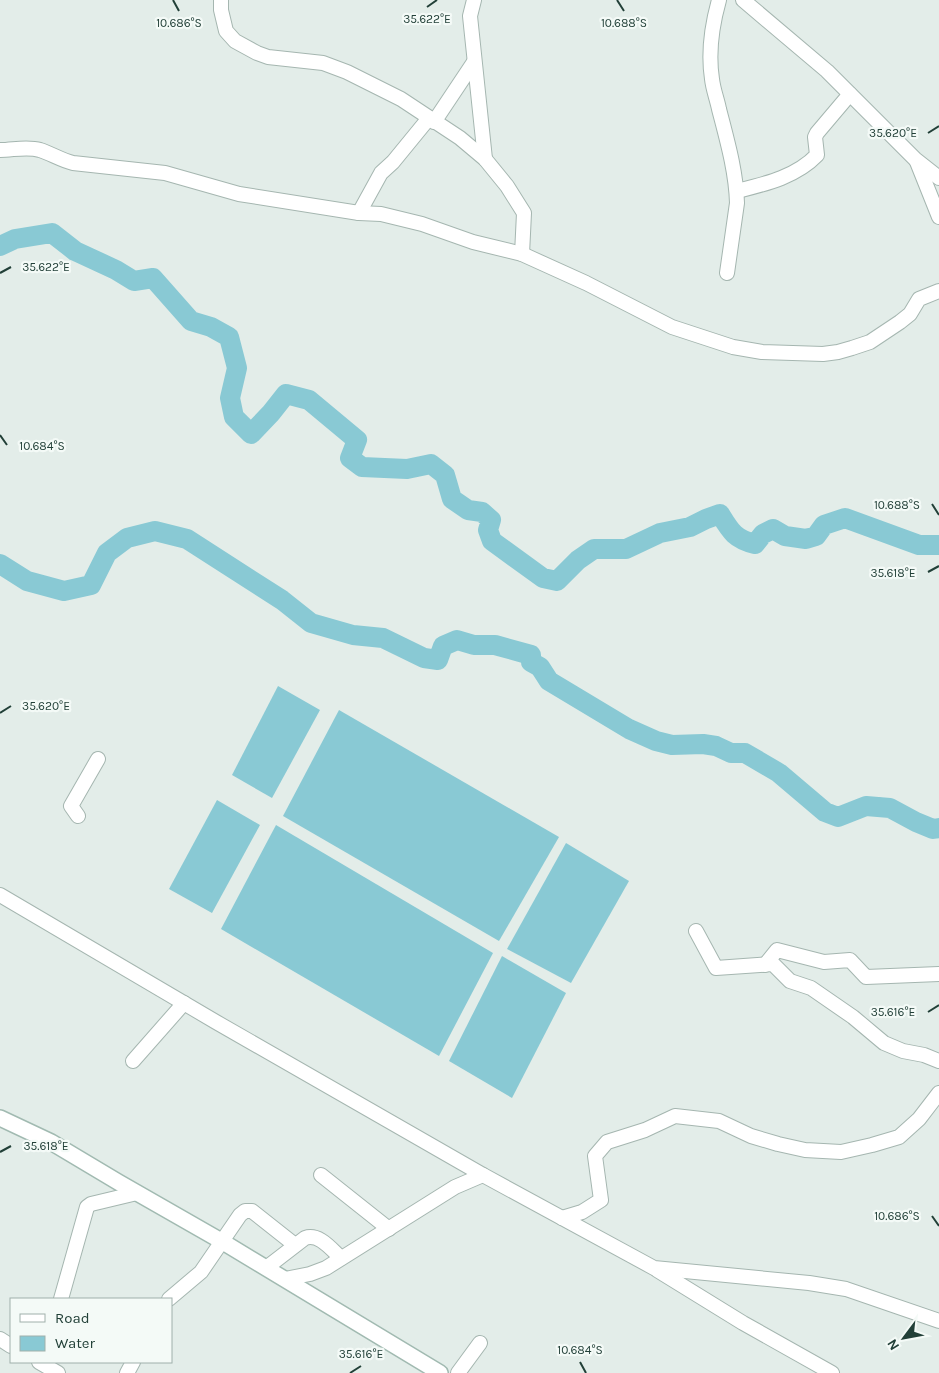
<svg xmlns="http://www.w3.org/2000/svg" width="939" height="1373" font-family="Karla,sans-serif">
<rect width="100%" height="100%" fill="#e3ede9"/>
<g fill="#89c9d4">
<polygon points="278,686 320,710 272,798 232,775"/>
<polygon points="339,710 559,837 499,941 283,816"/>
<path d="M874,797C884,797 887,800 890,808L878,811H869L866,806L869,800Z"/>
<polygon points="217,800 260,825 212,913 169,889"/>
<polygon points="276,825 493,953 439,1056 221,929"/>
<polygon points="566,843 629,881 571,983 507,949"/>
<polygon points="502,956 566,993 512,1098 449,1061"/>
</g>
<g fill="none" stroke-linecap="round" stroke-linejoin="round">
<g stroke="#89c9d4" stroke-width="20">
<path d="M0,246L15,239L52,233L75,251L116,270L134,281L153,278L191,321L211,327L229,337L237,368L230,398L234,417L251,434L271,413L286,394L309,400L357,440L350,458L362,467L407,469L431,464L445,475L452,499L468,510L482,512L491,520L488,530L492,541L543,578L557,581L578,560L594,549H626L660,533L690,527L706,519L720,514C731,532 735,539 755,544L763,534L773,529L785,536L806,539L816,536L824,525L845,518L919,545H939"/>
<polyline points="0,564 27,581 64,591 91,585 107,553 127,538 155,531 187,539 282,600 311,623 353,635 383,638 424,658 438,660 443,646 457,640 474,645 495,645 531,655 531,662 540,667 549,681 629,729 656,741 672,745 703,744 716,746 731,753 745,753 779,773 825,812 838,817 866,806 890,808 916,822 933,829 939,828"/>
</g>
<defs>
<g id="minor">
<polyline points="221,0 221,10 226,31 235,41 257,53 268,57 323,63 347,72 401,99 460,138 485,159 507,186 524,213 522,254"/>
<polyline points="474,0 470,16 485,159"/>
<path d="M719,0C712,25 708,53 712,79C713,89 717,99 719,109C727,140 736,171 737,203L727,273"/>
<polyline points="743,0 827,71 915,159 939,178"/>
<polyline points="434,122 474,62"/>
<path d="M0,150C13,150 27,146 40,150C52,154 61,160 73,163L165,173L239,194L359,213L381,214L422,224L473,242L522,254L586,283L672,327L733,347L762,352L823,354L838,352L852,348L870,342L900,322L910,314L919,299L939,291"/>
<polyline points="917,162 939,217"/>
<path d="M737,191C765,184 796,177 817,155L815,137L817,133L850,94"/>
<polyline points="359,213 381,173 393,162 429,118"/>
<polyline points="78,816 71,806 98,759"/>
<polyline points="0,895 216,1022 483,1175 654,1268 809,1283 846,1289 939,1321"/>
<polyline points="696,931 716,968 773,964 790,981 811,988 853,1017 884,1043 903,1051 924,1055 939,1061"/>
<polyline points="765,965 777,950 824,962 850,960 866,977 939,974"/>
<polyline points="133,1061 184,1003"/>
<polyline points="321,1175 389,1229"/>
<polyline points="562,1218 582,1212 601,1200 595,1156 607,1142 645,1130 675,1116 719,1121 751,1136 778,1144 805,1150 841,1152 872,1145 899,1137 919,1119 939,1093"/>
<path d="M266,1268L305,1238C319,1233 331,1249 341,1258"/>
<polyline points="657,1270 743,1323 832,1373"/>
<polyline points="285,1279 310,1274 326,1268 455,1187 483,1175"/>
<polyline points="61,1299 87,1207 91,1204 137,1193"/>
<polyline points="169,1299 201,1272 240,1215 245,1211 252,1211 295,1245"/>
<polyline points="0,1339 11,1346"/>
<polyline points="39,1362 58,1373"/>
<polyline points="127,1373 133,1362"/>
<polyline points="458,1373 480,1343"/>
</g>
<polyline id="secondary" points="0,1118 51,1142 118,1182 223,1242 440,1373"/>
</defs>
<use href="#minor" stroke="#a5b6b0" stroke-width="16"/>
<use href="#secondary" stroke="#a1bab1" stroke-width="18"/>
<use href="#minor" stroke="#fff" stroke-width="14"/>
<use href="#secondary" stroke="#fff" stroke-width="15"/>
</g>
<path fill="none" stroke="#224038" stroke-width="2" d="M173,0L179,11M617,0L624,11M427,7L437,0M928,133L939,126M0,273L11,267M0,435L7,445M932,504L939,515M928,572L939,566M0,713L11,706M928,1012L939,1005M0,1152L11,1146M932,1216L939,1226M580,1362L586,1373M350,1373L361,1366"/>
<g font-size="12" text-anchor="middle" fill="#224038" stroke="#f4faf7" stroke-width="4.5" stroke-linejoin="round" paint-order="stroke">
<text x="427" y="23">35.622°E</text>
<text x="179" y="27">10.686°S</text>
<text x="624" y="27">10.688°S</text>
<text x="893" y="137">35.620°E</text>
<text x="46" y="271">35.622°E</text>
<text x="42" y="450">10.684°S</text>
<text x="897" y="509">10.688°S</text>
<text x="893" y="577">35.618°E</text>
<text x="46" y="710">35.620°E</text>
<text x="893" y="1016">35.616°E</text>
<text x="46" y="1150">35.618°E</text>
<text x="897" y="1220">10.686°S</text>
<text x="580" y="1354">10.684°S</text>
<text x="361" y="1358">35.616°E</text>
</g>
<rect x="10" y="1298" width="162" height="65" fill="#f4faf7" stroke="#a0b0ab"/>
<rect x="20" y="1314" width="25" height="8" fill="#ffffff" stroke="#a0b0ab"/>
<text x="55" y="1323" font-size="15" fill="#224038">Road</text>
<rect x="20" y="1336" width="25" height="15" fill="#89c9d4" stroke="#a0b0ab"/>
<text x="55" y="1348" font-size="15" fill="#224038">Water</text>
<g transform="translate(904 1338) rotate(238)" stroke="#f4faf7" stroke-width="4" paint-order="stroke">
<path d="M0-4L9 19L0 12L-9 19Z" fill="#224038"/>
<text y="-8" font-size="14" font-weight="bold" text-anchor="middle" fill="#224038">N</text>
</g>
</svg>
